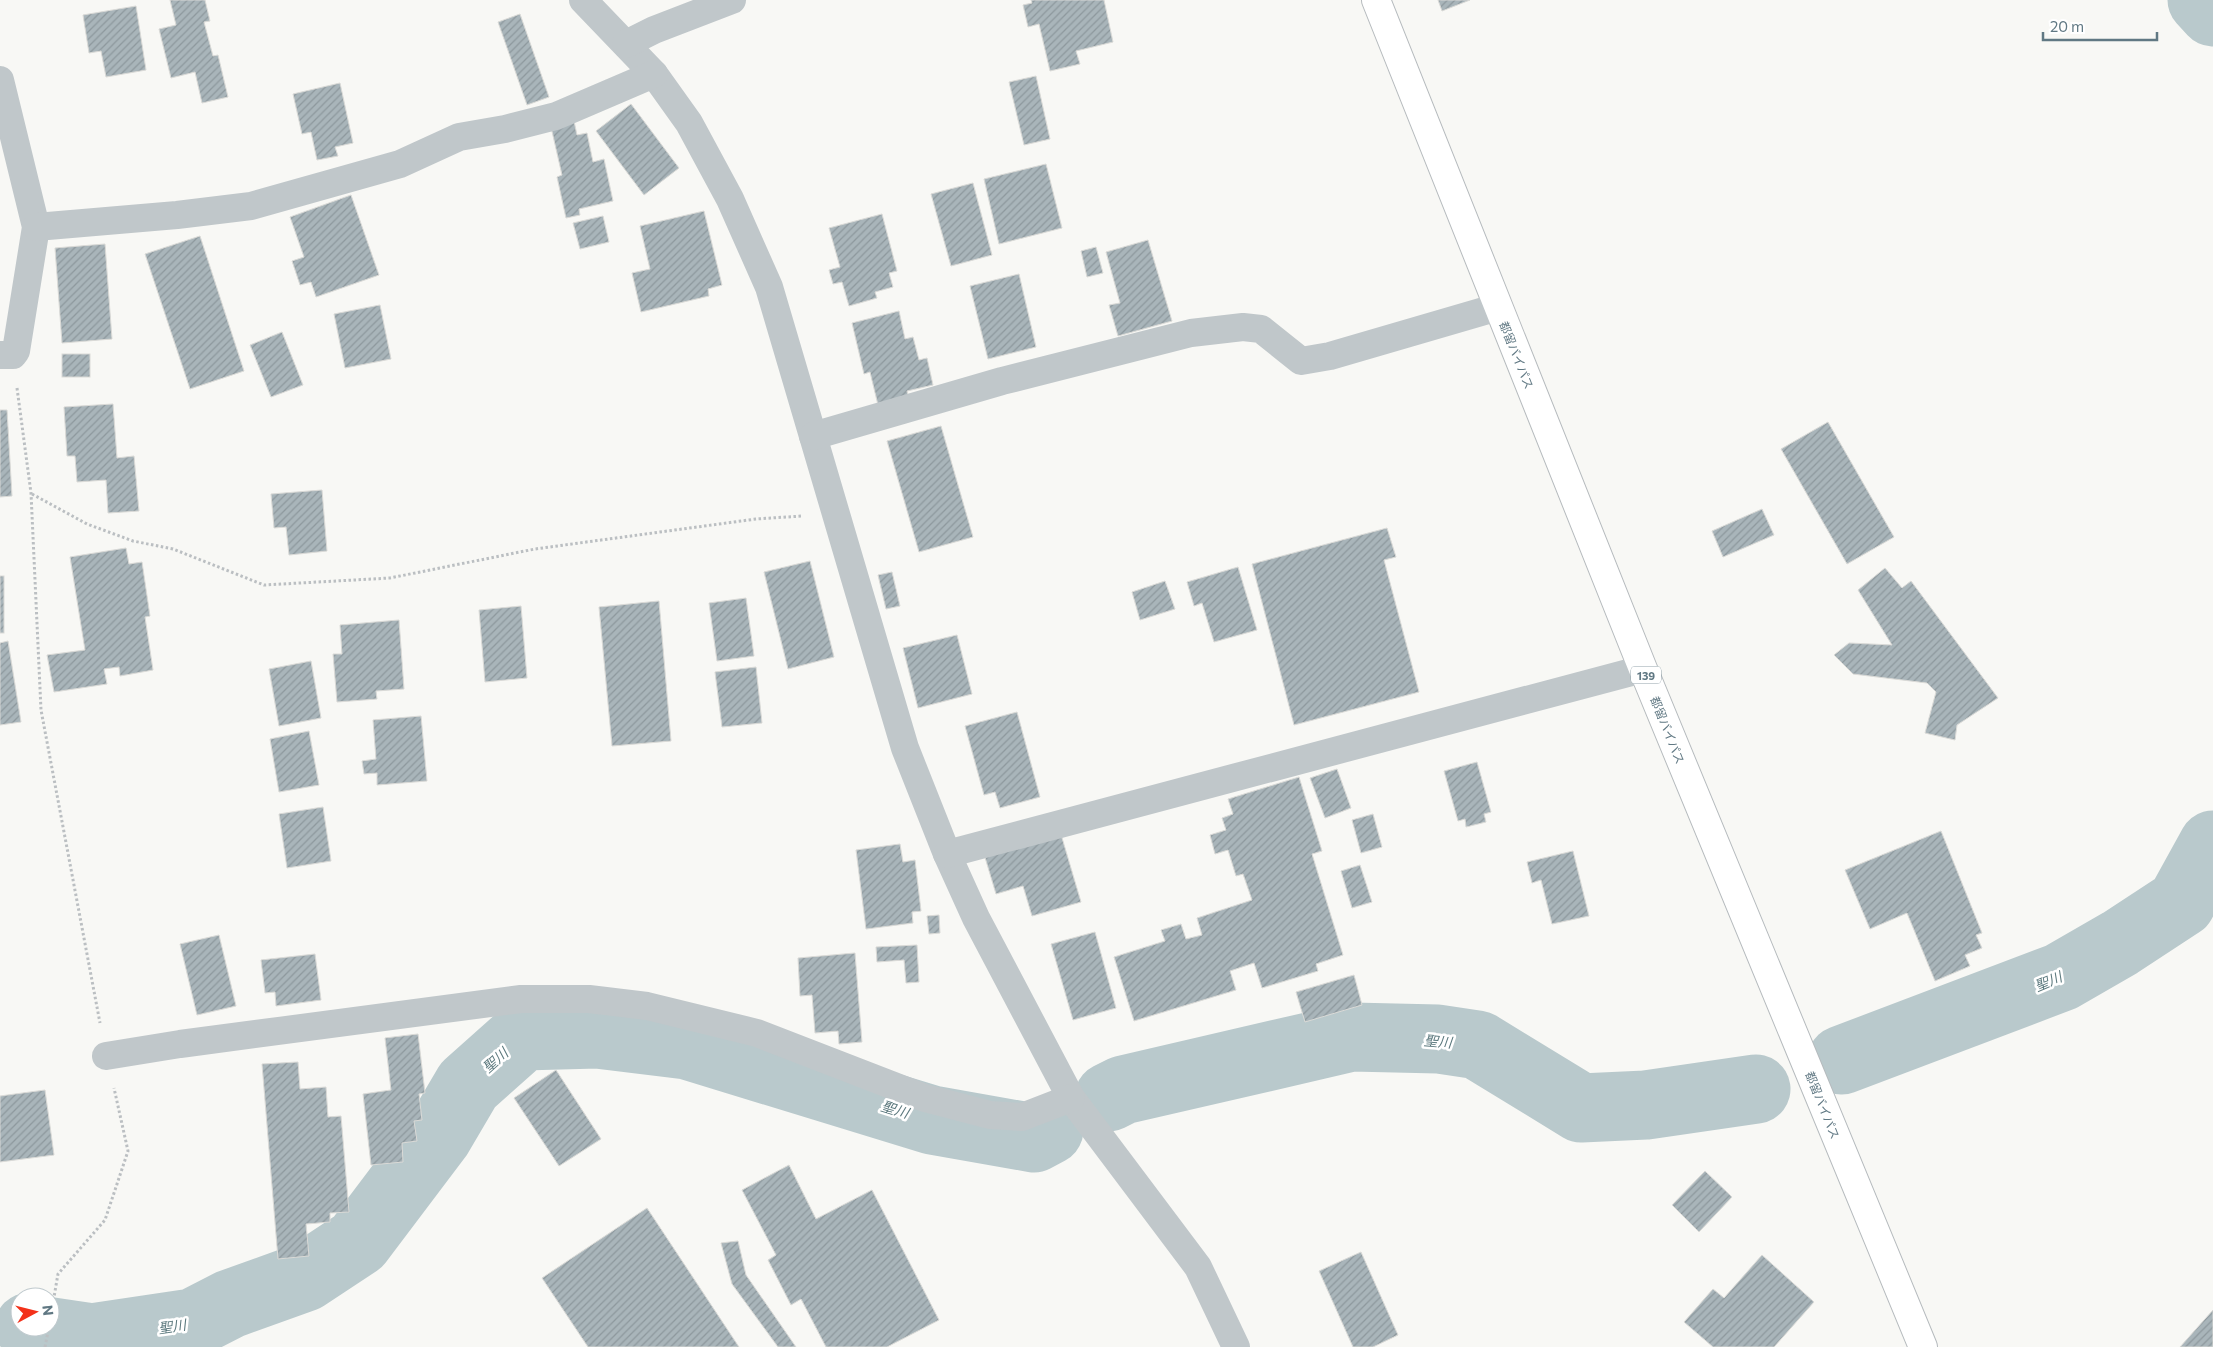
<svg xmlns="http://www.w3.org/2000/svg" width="2213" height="1347" font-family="Commissioner,'Noto Sans JP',sans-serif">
<defs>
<pattern id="building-hatch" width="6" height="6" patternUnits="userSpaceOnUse" patternTransform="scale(1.25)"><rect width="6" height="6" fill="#a9b5ba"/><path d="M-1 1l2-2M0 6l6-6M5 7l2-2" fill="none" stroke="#8d989d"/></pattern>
</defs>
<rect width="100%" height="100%" fill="#f8f8f5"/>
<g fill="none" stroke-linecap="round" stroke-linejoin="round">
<g stroke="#b9c9cc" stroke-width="69">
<polyline points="2202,0 2213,12"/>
<polyline points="1842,1060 2061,977 2120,943 2181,903 2213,845"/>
<polyline points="1109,1097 1123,1090 1352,1037 1438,1039 1478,1045 1581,1108 1646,1105 1756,1089"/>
<polyline points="29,1327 31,1329 92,1338 193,1323 230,1304 305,1277 358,1242 438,1136 468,1085 523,1036 597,1034 687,1045 932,1120 1034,1138 1049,1130"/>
</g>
</g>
<g fill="url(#building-hatch)" stroke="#dadad7">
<polygon points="170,0 205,0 210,21 204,22 213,56 218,55 228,97 202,103 195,72 171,78 159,29 176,25"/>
<polygon points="1031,0 1104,0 1113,42 1076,51 1080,64 1050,71 1039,24 1028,27 1023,5 1032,3"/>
<polygon points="1438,0 1470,0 1442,11"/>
<polygon points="136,6 146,70 106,77 101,51 89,53 83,15"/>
<polygon points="520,14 549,97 527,105 498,22"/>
<polygon points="1036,76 1050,139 1024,145 1009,82"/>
<polygon points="340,83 353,143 335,147 338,156 317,160 311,132 302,134 293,94"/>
<polygon points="631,104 679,168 644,195 596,131"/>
<polygon points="574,121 577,135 587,133 593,162 604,159 613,201 579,209 580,215 566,218 557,177 562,175 551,127"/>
<polygon points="1046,164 1062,228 999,244 984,179"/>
<polygon points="973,183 992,255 951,266 931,194"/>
<polygon points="351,195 379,275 316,297 311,282 300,285 292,261 304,257 290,217"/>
<polygon points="704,211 722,285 708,289 709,296 641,312 632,273 650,269 640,226"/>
<polygon points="882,214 897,271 889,273 893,287 875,292 877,298 849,306 842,282 833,284 829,270 840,267 829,228"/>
<polygon points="603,216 609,242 580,249 573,223"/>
<polygon points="200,236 244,371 190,389 145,254"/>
<polygon points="1148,240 1172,321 1118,336 1109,305 1120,303 1106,252"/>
<polygon points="105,244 112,339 62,343 55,248"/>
<polygon points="1096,247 1103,273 1087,277 1081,251"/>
<polygon points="1019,274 1036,347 988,359 970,286"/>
<polygon points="380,305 391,359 345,368 334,314"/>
<polygon points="899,311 905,339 913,337 919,360 927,358 933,385 907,391 909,399 878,405 870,372 864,374 852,323"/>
<polygon points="282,332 303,385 271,397 250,345"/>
<rect x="62" y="354" width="28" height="23"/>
<polygon points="113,404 117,458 134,456 139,511 108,513 106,480 77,482 75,456 67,456 64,407"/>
<polygon points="0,410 7,410 12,496 0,497"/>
<polygon points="1828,422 1894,537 1847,564 1781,449"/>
<polygon points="941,426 973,537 919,552 887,441"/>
<polygon points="322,490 327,551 289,555 286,527 274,528 271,494"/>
<polygon points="1762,509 1774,535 1723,557 1712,531"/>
<polygon points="1387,528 1396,557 1384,560 1419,692 1294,725 1252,564"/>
<polygon points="126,548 129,564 142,562 150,616 145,617 153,670 120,676 119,667 104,669 107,684 54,692 47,655 85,650 70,557"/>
<polygon points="810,561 834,657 788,669 764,572"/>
<polygon points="1238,567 1257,630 1214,642 1202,603 1194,606 1187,582"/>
<polygon points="1885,568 1902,588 1911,581 1998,698 1957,725 1955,740 1925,733 1936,692 1927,683 1853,674 1834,655 1849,643 1892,645 1858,590"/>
<polygon points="892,572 900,606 886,609 878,575"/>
<rect x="0" y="576" width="4" height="57"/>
<polygon points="1165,581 1175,609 1140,620 1132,592"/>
<polygon points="746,598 754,656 717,661 709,603"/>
<polygon points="659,601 671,741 612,746 599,607"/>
<polygon points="521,606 527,678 485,682 479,610"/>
<polygon points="399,620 404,689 376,691 377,699 337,702 333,654 342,654 340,625"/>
<polygon points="957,635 972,694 918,708 903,648"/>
<polygon points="8,641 21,722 0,725 0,643"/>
<polygon points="311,661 321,718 279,726 269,669"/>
<polygon points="756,667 762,723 722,727 715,672"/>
<polygon points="1017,712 1040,797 1000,808 995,792 984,795 965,726"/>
<polygon points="421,716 427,781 377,785 377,773 364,774 362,761 376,759 373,720"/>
<polygon points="309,731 319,785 279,792 270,739"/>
<polygon points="1477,762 1491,812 1484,814 1486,822 1466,827 1465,819 1458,821 1444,771"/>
<polygon points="1337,769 1351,808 1325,818 1310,778"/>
<polygon points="1299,777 1322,851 1312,854 1343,955 1316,964 1318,971 1262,988 1254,963 1230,971 1236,990 1134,1021 1114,957 1165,941 1161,930 1181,924 1186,939 1202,935 1197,918 1252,900 1243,874 1236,876 1228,850 1215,854 1210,835 1226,830 1222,818 1233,814 1228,799"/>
<polygon points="323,807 331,861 287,868 279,814"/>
<polygon points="1373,814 1382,847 1361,853 1352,820"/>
<polygon points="1060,831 1081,902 1032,916 1023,886 996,894 984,854"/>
<polygon points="1941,831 1982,933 1976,935 1982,948 1965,955 1970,966 1935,981 1907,913 1870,929 1845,870"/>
<polygon points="900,844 903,862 915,860 921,911 912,912 913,923 866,929 856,850"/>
<polygon points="1573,851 1589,916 1552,924 1541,880 1532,883 1527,862"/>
<polygon points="1360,865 1372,902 1352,908 1341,871"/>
<polygon points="939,915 940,933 929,934 927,916"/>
<polygon points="1095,932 1116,1008 1073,1020 1051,944"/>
<polygon points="219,935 236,1006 197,1015 180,944"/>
<polygon points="917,945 919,982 906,983 904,960 877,962 876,947"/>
<polygon points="855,953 862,1042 839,1044 838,1031 815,1033 812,995 800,996 798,958"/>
<polygon points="315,954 321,1000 276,1006 275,992 265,993 261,960"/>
<polygon points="1354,975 1362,1005 1305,1022 1296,992"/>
<polygon points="418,1034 425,1093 419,1094 422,1120 414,1121 417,1141 402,1143 403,1162 371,1165 363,1094 391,1090 385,1038"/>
<polygon points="298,1062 300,1089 326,1087 328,1117 341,1116 349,1212 330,1213 330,1222 306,1224 309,1256 278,1259 262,1064"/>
<polygon points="556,1070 601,1139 559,1166 514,1098"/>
<polygon points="45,1090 54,1155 0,1162 0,1096"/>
<polygon points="789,1165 816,1219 872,1190 939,1320 887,1347 826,1347 801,1299 791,1305 768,1260 776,1255 742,1190"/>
<polygon points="1705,1171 1732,1197 1699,1232 1672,1205"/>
<polygon points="647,1208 739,1347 588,1347 542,1278"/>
<polygon points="738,1241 746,1275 796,1347 778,1347 732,1284 721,1243"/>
<polygon points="1361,1252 1398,1335 1373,1347 1353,1347 1319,1271"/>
<polygon points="1762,1255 1814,1302 1774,1347 1713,1347 1684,1322 1713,1289 1724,1298"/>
<polygon points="2213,1310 2213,1347 2180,1347"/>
</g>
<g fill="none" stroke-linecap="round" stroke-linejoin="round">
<defs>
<polyline id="highway" points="1376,0 1643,669 1923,1347"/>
</defs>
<use href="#highway" stroke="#b6bbbe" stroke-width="30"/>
<g stroke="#bbbfc2" stroke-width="3" stroke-dasharray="2.5 2.5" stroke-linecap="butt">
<polyline points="17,388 31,493 41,710 100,1023"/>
<polyline points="32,494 87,524 133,541 173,549 264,585 390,578 535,549 756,519 802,516"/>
<polyline points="50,1320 58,1274 105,1220 128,1151 114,1088"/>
<polyline points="45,1347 49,1327"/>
</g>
<g stroke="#c0c7ca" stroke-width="28">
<polyline points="583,0 654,74 689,123 730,199 769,287 905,748 947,854 976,918 1071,1098 1198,1267 1236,1347"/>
<polyline points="626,44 654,30 732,0"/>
<polyline points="0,80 36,227 16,351 13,355 0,355"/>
<polyline points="36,227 177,215 251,206 400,164 459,137 505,129 556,116 654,74"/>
<polyline points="813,436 1002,381 1191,333 1243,327 1261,329 1301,361 1330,356 1498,307"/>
<polyline points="947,854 1643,669"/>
<polyline points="106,1056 180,1044 521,999 589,999 647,1006 757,1033 925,1098 990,1115 1022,1117 1071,1098"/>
</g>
<use href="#highway" stroke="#fff" stroke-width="28"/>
</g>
<g text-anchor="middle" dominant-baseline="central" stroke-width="5" stroke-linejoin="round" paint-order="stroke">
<rect fill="#fff" stroke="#90a0a8" stroke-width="1" x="1631" y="666.5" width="30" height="17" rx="4"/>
<g font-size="11" font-weight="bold" fill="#607883">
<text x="1646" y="675">139</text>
</g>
<g font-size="12" fill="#607883" stroke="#fff">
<text transform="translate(1517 355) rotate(68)">都留バイパス</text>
<text transform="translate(1668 730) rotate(68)">都留バイパス</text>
<text transform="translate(1823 1105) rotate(68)">都留バイパス</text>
</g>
<g font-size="14" font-style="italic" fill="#5b787d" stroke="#fff">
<text transform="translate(2048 981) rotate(-23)">聖川</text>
<text transform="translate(1438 1041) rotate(5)">聖川</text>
<text transform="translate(495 1060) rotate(-42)">聖川</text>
<text transform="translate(895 1109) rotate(17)">聖川</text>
<text transform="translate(172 1326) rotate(-8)">聖川</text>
</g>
</g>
<g transform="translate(35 1312) rotate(83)"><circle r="24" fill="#ffffff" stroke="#bfc9cd"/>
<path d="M0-4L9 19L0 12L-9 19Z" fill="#f3311a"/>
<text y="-8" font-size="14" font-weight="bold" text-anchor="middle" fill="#607883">N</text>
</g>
<path d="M2043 32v8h114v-8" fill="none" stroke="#607883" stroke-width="2.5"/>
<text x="2050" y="32" font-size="15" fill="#607883" stroke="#ffffff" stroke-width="4" paint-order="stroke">20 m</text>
</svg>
